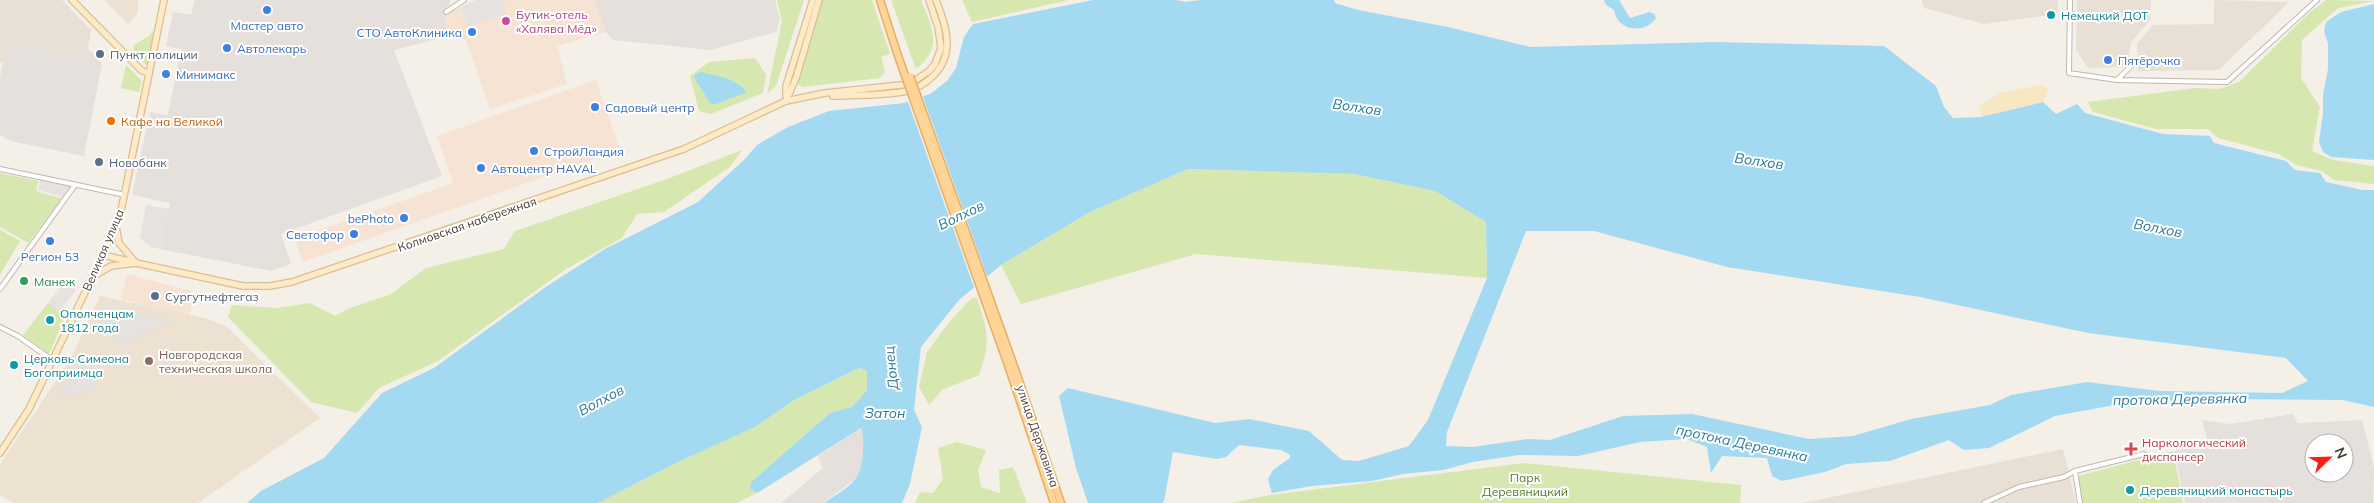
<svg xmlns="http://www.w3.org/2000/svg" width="2374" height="503" font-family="Mulish,sans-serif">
<rect width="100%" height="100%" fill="#f4efe7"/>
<g fill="#e8e0d5">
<polygon points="0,0 62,0 91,30 88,49 81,57 8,42 3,63 0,62"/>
<polygon points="1922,0 2058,0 2057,14 1984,24 1924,8"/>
<polygon points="2077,0 2151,0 2150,20 2131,42 2127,67 2088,68 2076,50"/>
<polygon points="2214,0 2289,2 2219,70 2138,71 2137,44 2153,25 2214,24"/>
<polygon points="2063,449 2076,503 1803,503"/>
</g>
<g fill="#f6e3d3">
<polygon points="476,0 595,0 606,32 557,46 567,84 490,109 466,40 449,36 444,15"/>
<polygon points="596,80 620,150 303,262 295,239 453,183 437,136"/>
<polygon points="127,274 195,292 189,316 121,299"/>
</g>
<g fill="#e6e0dc" fill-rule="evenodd">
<polygon points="195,0 451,0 444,15 449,36 394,50 442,176 281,234 291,264 271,271 160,249 170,203 132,195 150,112 168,115 181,49 166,46 173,12 191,15"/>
<polygon points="595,0 775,0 780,19 776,32 711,50 613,40 606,32"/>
<polygon points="8,41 80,57 88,49 102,64 84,156 10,141 0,135 0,77"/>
<path d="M2293,414L2298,423L2362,420L2374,467L2373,503H2185L2174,451L2207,440L2202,420L2230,424ZM2314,443H2344V473H2314Z"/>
<polygon points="861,428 864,435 862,465 859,476 823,503 781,503 823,468 818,456"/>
</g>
<g fill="#ede2d1">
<polygon points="104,0 138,0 138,13 128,24"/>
<polygon points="100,296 208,319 227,327 320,418 198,503 13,503 0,495 0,464 70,360"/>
</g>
<g fill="#d6e8b0">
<polygon points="777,0 804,0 776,86 767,94 782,21"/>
<polygon points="821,0 872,0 890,54 881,57 885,72 880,78 803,87 796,83"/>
<path d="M891,0H921C932,27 944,47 916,69Z"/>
<polygon points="962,0 1069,0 972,22"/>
<polygon points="2326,0 2374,1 2338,8 2302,40 2301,78 2320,107 2312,151 2333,160 2374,166 2374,184 2334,180 2322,171 2296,165 2279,154 2218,138 2208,129 2156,129 2093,112 2088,102 2195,88 2220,89 2239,82 2308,14"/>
<polygon points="157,26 148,64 146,65 133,52 134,45 149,36"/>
<polygon points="755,58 766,75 763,93 711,114 699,111 690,76 709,62"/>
<polygon points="126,65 142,81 139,92 121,88"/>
<polygon points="742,150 731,166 664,212 637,214 622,238 566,269 438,361 379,388 357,413 311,402 228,317 232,305 276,308 310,303 335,316 350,308 391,294 426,268 504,249 515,231 667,179"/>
<polygon points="1188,169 1354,174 1435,191 1486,222 1487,278 1196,254 1021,304 1001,265 1090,212"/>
<polygon points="0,173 38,181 36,191 63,199 28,243 0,227"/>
<polygon points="0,230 20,241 0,275"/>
<path d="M973,297L977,299C988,330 991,343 979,375L942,390L929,405L919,387L927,352L950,321Z"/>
<polygon points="48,303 65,317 49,354 23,335"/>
<polygon points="859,368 867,371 867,390 852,408 830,413 751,482 750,489 757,493 737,503 598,503 678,462 755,427 794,400"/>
<polygon points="957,442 986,450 978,470 981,487 1000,493 999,470 1013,467 1027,503 915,503 920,492 933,493 943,479 938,448"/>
<polygon points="2173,451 2183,503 2082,503 2078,476"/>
<polygon points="1524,463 1741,485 1740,503 1231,503 1270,495"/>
</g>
<polygon fill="#f8e7c3" points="2040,85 2049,89 2043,102 1981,117 1980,106 1999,93"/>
<g fill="#e5e2df">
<polygon points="476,0 502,0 506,14 468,27 461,8"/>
<polygon points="40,180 71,186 64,197 38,190"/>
<polygon points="146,205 169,209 160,249 150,247 140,237"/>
<polygon points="65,282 76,290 59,312 48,303"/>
<polygon points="104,305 172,320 126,346 97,327"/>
<polygon points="80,352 100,361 94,391 61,395"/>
</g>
<g fill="#a3daf1" fill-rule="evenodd">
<path d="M1093,0H1176L1186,2L1200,0H1334L1335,3L1358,10L1448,27L1530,47L1714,42L1884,46L1936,86L1944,107L1953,118L1981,117L2043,102L2056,114L2077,104L2085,113L2163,134L2210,136L2214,143L2286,161L2295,170L2320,173L2326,182L2363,190H2374V407L2343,400L2217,399L2136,401L2055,416L1989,448L1964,450L1949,440L1890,461L1846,464L1825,472L1782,481L1772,476L1767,458L1722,456L1711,473L1707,447L1687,439L1640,442L1578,456L1519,455L1473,462L1443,470L1403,474L1372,481L1312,486L1272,493L1268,479L1273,470L1290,458V455L1281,450L1239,445L1226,457L1217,459L1173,452L1164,501L1162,503H1088L1076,468L1059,396L1068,388L1215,423L1249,419L1309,431L1342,460L1359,461L1409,446L1428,420L1487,278L1486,222L1435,191L1354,174L1188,169L1090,212L1001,265L959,300L921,347L914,410L922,427L910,484L902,503H824C847,487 862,483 863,452C863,443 864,436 861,428L757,493L750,489L751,482L830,413L852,407L867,390V371L859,368L794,400L755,427L678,462L598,503H247L261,491L324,458L382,393L434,368L547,286L605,249L698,202L744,160L757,145L788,127L829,111L904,103L930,94L947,81L956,68L964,37L973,24ZM1526,231H1594L1727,267L1920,297L2088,333L2286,358L2308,381L2282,393L2159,391L2087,382L2011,395L1990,405L1911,419L1853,436L1809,439L1692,414L1623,416L1550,440L1528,439L1473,447L1446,446L1447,432Z"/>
<path d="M1604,0H1619L1630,18L1649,12L1654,14L1656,18C1645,35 1617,31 1614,10L1606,5Z"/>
<polygon points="2374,4 2374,160 2331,157 2323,152 2319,142 2323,113 2323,95 2328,69 2328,44 2324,31 2326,22 2341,12"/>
<path d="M701,72C718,76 735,78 747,92L716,104H711L695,79L694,75Z"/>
</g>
<polygon fill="#f4efe7" points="922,94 988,279 975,290 907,99"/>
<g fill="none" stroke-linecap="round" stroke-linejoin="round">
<defs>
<g id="minor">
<polyline points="2070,0 2069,73 2117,80 2227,82 2317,0"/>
<polyline points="446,12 464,0"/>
<polyline points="2117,80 2134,63"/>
<polyline points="0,169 125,195"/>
<polyline points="0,289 75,185"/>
<polyline points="0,327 18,336 52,360"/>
<polyline points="2075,471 2080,503"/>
<polyline points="1984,503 2019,487 2064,477 2075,471 2144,454"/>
</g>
<g id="secondary">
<polyline points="72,0 141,70 149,74"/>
<polyline points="786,96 786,86 813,0"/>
<path d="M833,96C857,95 883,96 907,91C917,89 926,83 933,76C956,54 946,25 936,0"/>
<polyline points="786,101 796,78 819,0"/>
<polyline points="116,227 119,243 136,263"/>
<polyline points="103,255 129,261"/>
<polyline points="92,277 111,266 136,263 243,286 270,286 292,282 684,149 786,101 825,93 910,84 929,71 935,64 941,48 938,27 929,0"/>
<polyline points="0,453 29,409 103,255 121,211 164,0"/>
</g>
<g id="primary">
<polyline points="880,0 897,53"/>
<polyline points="1015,369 1061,503"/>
<polyline points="1010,371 1054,503"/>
</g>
</defs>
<use href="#minor" stroke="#c2b8ad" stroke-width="6"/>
<use href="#secondary" stroke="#d7bf99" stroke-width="8"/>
<use href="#primary" stroke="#e5af65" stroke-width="9"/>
<use href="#minor" stroke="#fff" stroke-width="4"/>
<use href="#secondary" stroke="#ffeac6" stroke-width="5.5"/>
<use href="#primary" stroke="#ffd496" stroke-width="6"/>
<defs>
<g id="primary-bridge">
<polyline points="897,53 1010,371"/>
<polyline points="910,76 1015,369"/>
</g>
</defs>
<use href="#primary-bridge" stroke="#e5af65" stroke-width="9" stroke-linecap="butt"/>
<use href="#primary-bridge" stroke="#ffd496" stroke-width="6"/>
</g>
<g fill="#3f7fe0" stroke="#fff" stroke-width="2">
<circle cx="267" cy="10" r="5"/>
<circle cx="472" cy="32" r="5"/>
<circle cx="227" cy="48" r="5"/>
<circle cx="2108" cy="60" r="5"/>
<circle cx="166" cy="74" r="5"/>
<circle cx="595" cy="107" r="5"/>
<circle cx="534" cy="151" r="5"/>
<circle cx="481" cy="168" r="5"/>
<circle cx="404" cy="218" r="5"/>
<circle cx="354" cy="234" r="5"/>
<circle cx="50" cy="241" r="5"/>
</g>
<g fill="#0f9aa8" stroke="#fff" stroke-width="2">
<circle cx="2051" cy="15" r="5"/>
<circle cx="50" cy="320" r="5"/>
<circle cx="14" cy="365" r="5"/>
<circle cx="2130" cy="490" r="5"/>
</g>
<circle fill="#d1479c" stroke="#fff" stroke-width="2" cx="506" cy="21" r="5"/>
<g fill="#5c6f8a" stroke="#fff" stroke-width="2">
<circle cx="100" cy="54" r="5"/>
<circle cx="99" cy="162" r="5"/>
<circle cx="155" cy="296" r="5"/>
</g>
<circle fill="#e8710a" stroke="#fff" stroke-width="2" cx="111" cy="121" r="5"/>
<circle fill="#2e9e5b" stroke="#fff" stroke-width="2" cx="24" cy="281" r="5"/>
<circle fill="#8d6e63" stroke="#fff" stroke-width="2" cx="149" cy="361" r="5"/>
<path fill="#e0444e" stroke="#fff" stroke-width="2" d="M2128.5 441.5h5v5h5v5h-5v5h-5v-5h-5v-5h5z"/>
<g text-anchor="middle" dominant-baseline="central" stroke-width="4" stroke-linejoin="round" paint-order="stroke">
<g font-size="12" fill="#b23c85" stroke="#fff" text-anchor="start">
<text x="516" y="14">Бутик-отель<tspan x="516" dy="14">«Халява Мёд»</tspan></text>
</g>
<g font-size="12" fill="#0d838f" stroke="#fff" text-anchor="start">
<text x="2061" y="15">Немецкий ДОТ</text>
<text x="60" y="313">Ополченцам<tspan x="60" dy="14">1812 года</tspan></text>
<text x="24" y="358">Церковь Симеона<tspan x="24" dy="14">Богоприимца</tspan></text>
<text x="2140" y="490">Деревяницкий монастырь</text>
</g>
<g font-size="12" fill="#366cbe" stroke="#fff" text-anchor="start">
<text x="267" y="25" text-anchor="middle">Мастер авто</text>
<text x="462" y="32" text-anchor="end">СТО АвтоКлиника</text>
<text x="237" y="48">Автолекарь</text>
<text x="2118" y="60">Пятёрочка</text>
<text x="176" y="74">Минимакс</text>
<text x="605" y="107">Садовый центр</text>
<text x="544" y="151">СтройЛандия</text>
<text x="491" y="168">Автоцентр HAVAL</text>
<text x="394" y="218" text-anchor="end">bePhoto</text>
<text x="344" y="234" text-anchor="end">Светофор</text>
<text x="50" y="256" text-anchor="middle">Регион 53</text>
</g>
<g font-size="12" fill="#4e5e75" stroke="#fff" text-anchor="start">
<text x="110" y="54">Пункт полиции</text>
<text x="109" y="162">Новобанк</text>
<text x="165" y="296">Сургутнефтегаз</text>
</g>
<g font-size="12" fill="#c56008" stroke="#fff" text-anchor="start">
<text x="121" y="121">Кафе на Великой</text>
</g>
<g font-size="12" fill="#473e36" stroke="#fff">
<text transform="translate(467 224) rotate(-19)">Колмовская набережная</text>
<text transform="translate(103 250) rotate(-67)">Великая улица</text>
<text transform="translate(1038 436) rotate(71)">улица Державина</text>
</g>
<g font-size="12" fill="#27864d" stroke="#fff" text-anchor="start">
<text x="34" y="281">Манеж</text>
</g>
<g font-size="12" fill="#785e54" stroke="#fff" text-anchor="start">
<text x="159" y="354">Новгородская<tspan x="159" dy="14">техническая школа</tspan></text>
</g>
<g font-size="12" fill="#be3a42" stroke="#fff" text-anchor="start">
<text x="2142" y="442">Наркологический<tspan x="2142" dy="14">диспансер</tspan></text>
</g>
<g font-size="12" fill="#517a29" stroke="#fff">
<text x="1525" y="477">Парк<tspan x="1525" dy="14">Деревяницкий</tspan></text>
</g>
<g font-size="14" font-style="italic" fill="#2a7a9c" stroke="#fff">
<text transform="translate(1357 107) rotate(8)">Волхов</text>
<text transform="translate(1759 161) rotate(8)">Волхов</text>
<text transform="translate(961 215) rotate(-26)">Волхов</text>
<text transform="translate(2158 228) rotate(11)">Волхов</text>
<text transform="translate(891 368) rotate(-96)">Донец</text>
<text transform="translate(2180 399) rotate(-1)">протока Деревянка</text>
<text transform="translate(601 400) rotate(-28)">Волхов</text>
<text x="885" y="413">Затон</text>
<text transform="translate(1742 443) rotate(12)">протока Деревянка</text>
</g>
</g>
<g transform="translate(2329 458) rotate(67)"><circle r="24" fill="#ffffff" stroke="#b5b2af"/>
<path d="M0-4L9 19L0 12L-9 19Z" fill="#fb1e17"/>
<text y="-8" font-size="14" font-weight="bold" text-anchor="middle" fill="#473e36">N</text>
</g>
</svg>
